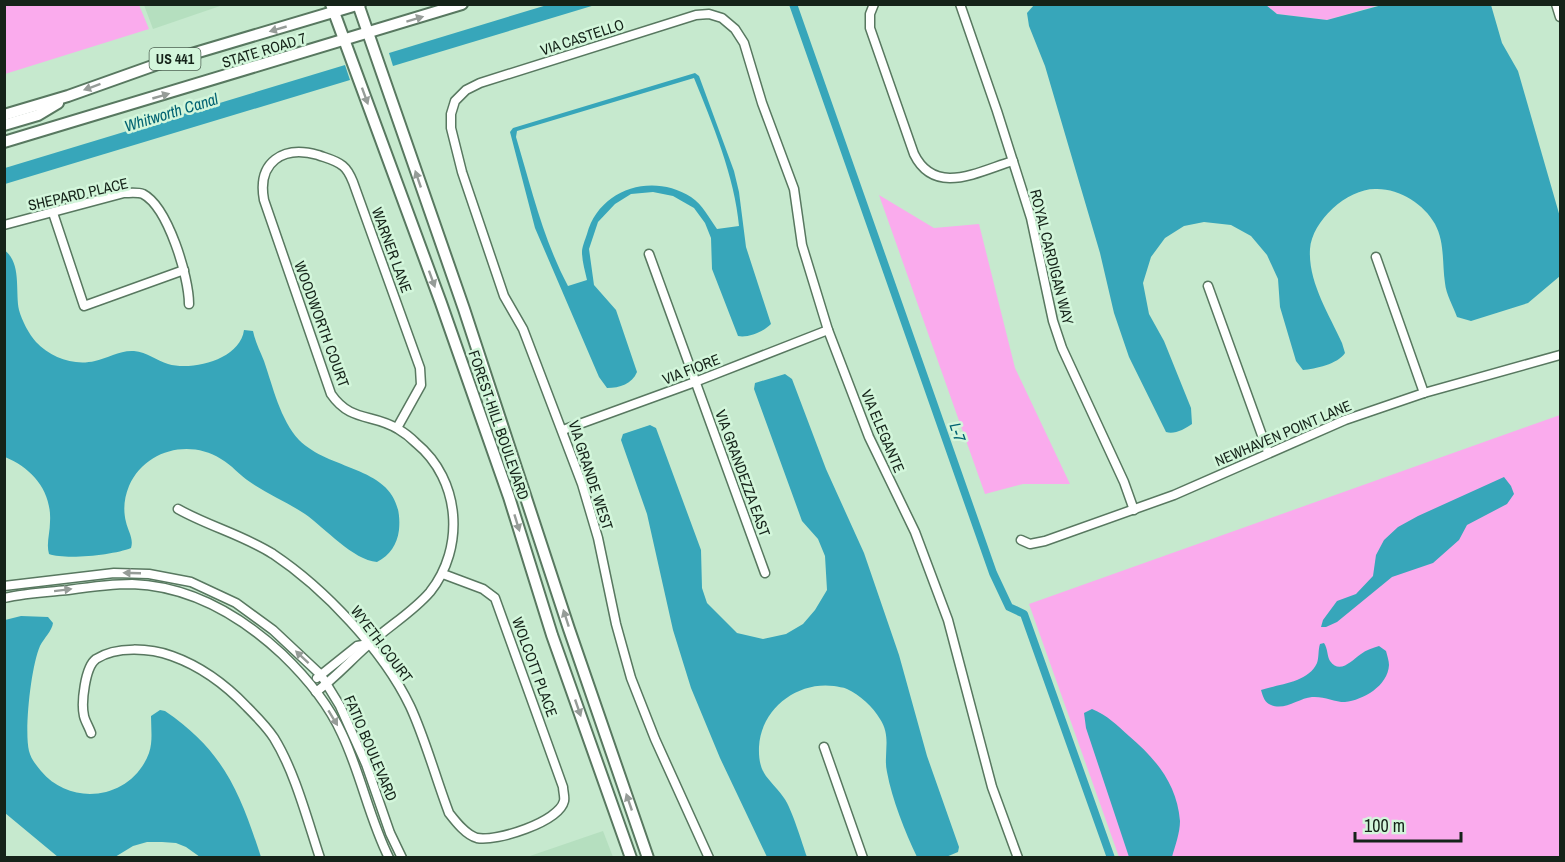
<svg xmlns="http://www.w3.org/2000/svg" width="1565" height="862" font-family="'Archivo Narrow',sans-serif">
<rect width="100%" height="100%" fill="#c6e9ce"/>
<g fill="#b5dfbf">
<polygon points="144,5 144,4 223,5 153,29"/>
<polygon points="603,831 613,857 527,857 597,833"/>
</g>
<g fill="#faabed">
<polygon points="5,4 139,5 149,29 5,74"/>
<polygon points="1375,4 1376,6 1327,20 1277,14 1266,5"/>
<polygon points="879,195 934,228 979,224 1015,368 1070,484 1023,484 985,494"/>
<polygon points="1560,415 1560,857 1119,857 1029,604"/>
</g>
<g fill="#37a6ba" fill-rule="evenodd">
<polygon points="547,5 595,5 393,66 389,53"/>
<path d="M1034,5H1266L1277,14L1327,20L1382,5H1491L1502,43L1518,71L1560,217V276L1528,303L1471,321L1457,317C1453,306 1446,294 1445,283C1442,263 1445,243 1435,224C1424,204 1399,188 1375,189C1347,189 1312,221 1310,249C1308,282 1329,314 1342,343L1345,353C1338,364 1315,369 1303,370L1296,361L1280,307L1278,279L1267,255L1251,236L1231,225L1204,222L1184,226L1165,238L1151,257L1143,283L1149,314L1164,341L1191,408L1192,424C1185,429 1174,435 1166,432L1129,357L1114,313L1100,253L1045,66L1029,26L1027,13Z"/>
<polygon points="345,65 350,80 5,184 5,168"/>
<path d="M695,73L699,76L734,171L739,192L746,247L771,324C763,332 748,338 738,336L712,269L711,238L705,223L694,208L673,196L653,192L631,194L615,204L598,222L589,249L594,285L616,310L637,372C632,384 620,388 607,388L599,377L535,228L510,132L513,128ZM694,78C712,122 735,178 739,226L717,229C709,218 703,205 691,197C652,172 599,189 587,234C585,240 582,247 582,252C582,261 585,271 587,280L568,286C543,239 531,187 516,137L517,131Z"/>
<path d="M4,250C22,262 15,292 19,310C22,321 29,334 36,342C51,358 74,366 95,361C108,358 120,350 134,351C147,352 157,361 168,364C192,371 240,360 244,330L253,331C255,341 260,351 264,361C273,387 280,419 299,440C333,474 405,465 399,530C397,545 390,555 377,562C353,560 325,528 305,514C287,502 267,494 250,482C239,475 232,465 221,459C189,439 145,450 129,486C124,498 123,510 126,522C128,531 134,539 131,548C114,555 66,560 49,554C46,544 50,533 50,522C52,491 32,468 5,457Z"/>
<path d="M785,374L792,379L826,469L864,553L899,655L927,756L959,847L958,852L946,857H917C905,832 892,799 887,772C883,754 892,737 880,719C873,707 860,695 847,689C843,687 838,687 834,686C797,681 761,709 759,747C758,776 770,778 784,798C792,809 802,843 807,857H767L720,758L691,688L673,630L647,514L621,440L623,434L650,425L656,428L701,550L702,588L707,603L737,633L763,639L786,634L803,624L815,610L827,590L825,556L818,539L802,521L754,389L755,383Z"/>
<polygon points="1504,477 1511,486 1514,494 1507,504 1467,525 1459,540 1433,563 1392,577 1337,622 1326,627 1321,627 1323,620 1337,601 1356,594 1373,576 1376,555 1384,540 1398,527 1418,516"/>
<path d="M21,616L48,617L53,623C52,631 44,638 40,646C31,666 24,731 29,751C31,759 36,765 41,771C72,808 132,799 149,753C153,741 151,729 151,716L160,710L165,711C224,751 240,793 261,857H200L186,847L176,843L162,842H147L133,846L115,857H58L5,813V620Z"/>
<path d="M1324,643C1328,649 1327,656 1330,661C1340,675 1352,660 1361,654C1366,650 1373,648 1379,646L1386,651C1387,655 1389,661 1389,665C1388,686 1363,700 1345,702C1334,702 1324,696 1312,697C1299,698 1285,711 1271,705C1265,703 1263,697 1261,690C1278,684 1308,683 1317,663C1319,658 1318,650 1320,644Z"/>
<path d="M1092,709C1107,715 1117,725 1129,736C1156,759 1177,784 1180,821C1180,833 1175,846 1172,857H1129L1086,728L1084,713Z"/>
</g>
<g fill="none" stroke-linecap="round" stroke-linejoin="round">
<polyline stroke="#37a6ba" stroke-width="8" points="793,4 993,573 1009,607 1024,614 1111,858"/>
<defs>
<g id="minor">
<path d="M874,4L870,14V28L914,154C935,197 979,171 1013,161"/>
<polyline points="960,4 997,111 1031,218 1053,321 1062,348 1124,482 1134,510"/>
<polyline points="1556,4 1560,17"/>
<polyline points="53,213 84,306 184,270"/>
<path d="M4,225L124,193C130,193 138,192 143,194C168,207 189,277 189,304"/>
<polyline points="649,254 765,573"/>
<polyline points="1376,257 1424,393"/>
<polyline points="1208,286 1268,452"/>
<polyline points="563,430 695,382 828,330"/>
<path d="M178,509C208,526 243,535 273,554C324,588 383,650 410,706C425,738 436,779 449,813C456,822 466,835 477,838C496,842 559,822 564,801C565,797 563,791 563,787L495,598L483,589L443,574"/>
<polyline points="1021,540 1030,544 1045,541 1174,495 1345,420 1424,393 1560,355"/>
<polyline points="4,586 114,573 149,574 191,582 236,603 273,630 321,675 340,706 366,764 390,833 402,858"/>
<path d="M4,598C25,593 47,592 68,590C89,587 110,584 132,584C190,586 240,615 282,654C306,677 328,703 342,734C361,774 369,818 389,858"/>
<polyline points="317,678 357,646 368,644"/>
<path d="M316,692C335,678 350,661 367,646C387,627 412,613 430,592C465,548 461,480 416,443C411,438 405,433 398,429C373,413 351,423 331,394L264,200C257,162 283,145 318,155C326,158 336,160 343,166C348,170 351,177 353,182L420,368L421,385L397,428"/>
<path d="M91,733C89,727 85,721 84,716C81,703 85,667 96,659C116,646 150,648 172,656C200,666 227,686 247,707C256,716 267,727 274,738C295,772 307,819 320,858"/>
<polyline points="824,747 863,858"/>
<polyline points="709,858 655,739 631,678 616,624 598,538 582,484 523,329 504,296 462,172 451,128 451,114 455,101 466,90 480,83 696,15 709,14 722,18 735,29 744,43 762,103 794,189 802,245 828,330 869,437 915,532 948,620 992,787 1018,858"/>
</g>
<g id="major">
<polyline points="331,4 441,303 509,497 552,635 631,858"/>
<polyline points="358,4 464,309 569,629 648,858"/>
<polyline points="4,115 68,96 158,64 360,4"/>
<polyline points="4,125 38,115 58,103"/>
<polyline points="4,142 462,4"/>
</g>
</defs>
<use href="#minor" stroke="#587860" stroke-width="11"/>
<use href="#major" stroke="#587860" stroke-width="14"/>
<use href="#minor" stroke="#fff" stroke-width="8"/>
<use href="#major" stroke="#fff" stroke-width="10"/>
</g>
<defs><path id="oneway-solid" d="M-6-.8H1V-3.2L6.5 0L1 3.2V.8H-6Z" transform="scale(1.5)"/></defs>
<g fill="#969c98">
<use href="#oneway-solid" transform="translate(415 19) rotate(-17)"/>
<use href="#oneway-solid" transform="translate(278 29) rotate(164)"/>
<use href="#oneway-solid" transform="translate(92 87) rotate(160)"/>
<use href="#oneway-solid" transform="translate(161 96) rotate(-16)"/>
<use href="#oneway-solid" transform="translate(365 96) rotate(70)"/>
<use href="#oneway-solid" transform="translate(418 179) rotate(-109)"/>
<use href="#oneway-solid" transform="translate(432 279) rotate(70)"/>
<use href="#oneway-solid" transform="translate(517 523) rotate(73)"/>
<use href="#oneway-solid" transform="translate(132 573) rotate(-178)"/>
<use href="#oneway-solid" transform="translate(63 590) rotate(-7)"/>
<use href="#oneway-solid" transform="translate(566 618) rotate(-108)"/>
<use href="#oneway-solid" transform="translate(302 657) rotate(-137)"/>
<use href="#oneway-solid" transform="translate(578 708) rotate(71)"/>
<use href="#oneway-solid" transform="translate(333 718) rotate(59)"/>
<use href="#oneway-solid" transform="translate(629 802) rotate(-109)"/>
</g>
<g text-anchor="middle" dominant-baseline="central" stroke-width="5" stroke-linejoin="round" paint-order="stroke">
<rect fill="#d3f6db" stroke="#4e6253" stroke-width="1.5" x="149.5" y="48" width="51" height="22" rx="4.5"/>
<g font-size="14" font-weight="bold" fill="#152319">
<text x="175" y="59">US 441</text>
</g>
<g font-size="15" fill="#152319" stroke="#d3f6db">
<text transform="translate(582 37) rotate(-18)">VIA CASTELLO</text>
<text transform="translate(264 50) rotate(-17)">STATE ROAD 7</text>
<text transform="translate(78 194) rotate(-13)">SHEPARD PLACE</text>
<text transform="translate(392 250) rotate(70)">WARNER LANE</text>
<text transform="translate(1052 257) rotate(76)">ROYAL CARDIGAN WAY</text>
<text transform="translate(322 324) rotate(70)">WOODWORTH COURT</text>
<text transform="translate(691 369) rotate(-21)">VIA FIORE</text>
<text transform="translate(499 425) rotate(71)">FOREST HILL BOULEVARD</text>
<text transform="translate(883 431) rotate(67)">VIA ELEGANTE</text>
<text transform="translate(1283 433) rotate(-23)">NEWHAVEN POINT LANE</text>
<text transform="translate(743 473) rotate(70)">VIA GRANDEZZA EAST</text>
<text transform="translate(591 475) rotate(72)">VIA GRANDE WEST</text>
<text transform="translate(382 644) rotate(53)">WYETH COURT</text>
<text transform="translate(535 667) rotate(70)">WOLCOTT PLACE</text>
<text transform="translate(371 748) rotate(67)">FATIO BOULEVARD</text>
</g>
<g font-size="16" font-style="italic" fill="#016372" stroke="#d3f6db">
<text transform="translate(171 112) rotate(-17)">Whitworth Canal</text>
<text transform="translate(958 432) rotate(71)">L-7</text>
</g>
</g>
<rect width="1565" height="862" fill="none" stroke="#152319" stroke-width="12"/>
<path d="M1355 832v9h106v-9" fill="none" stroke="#152319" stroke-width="3"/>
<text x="1364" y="832" font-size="18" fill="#152319" stroke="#d3f6db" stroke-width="4.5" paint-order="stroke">100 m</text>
</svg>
